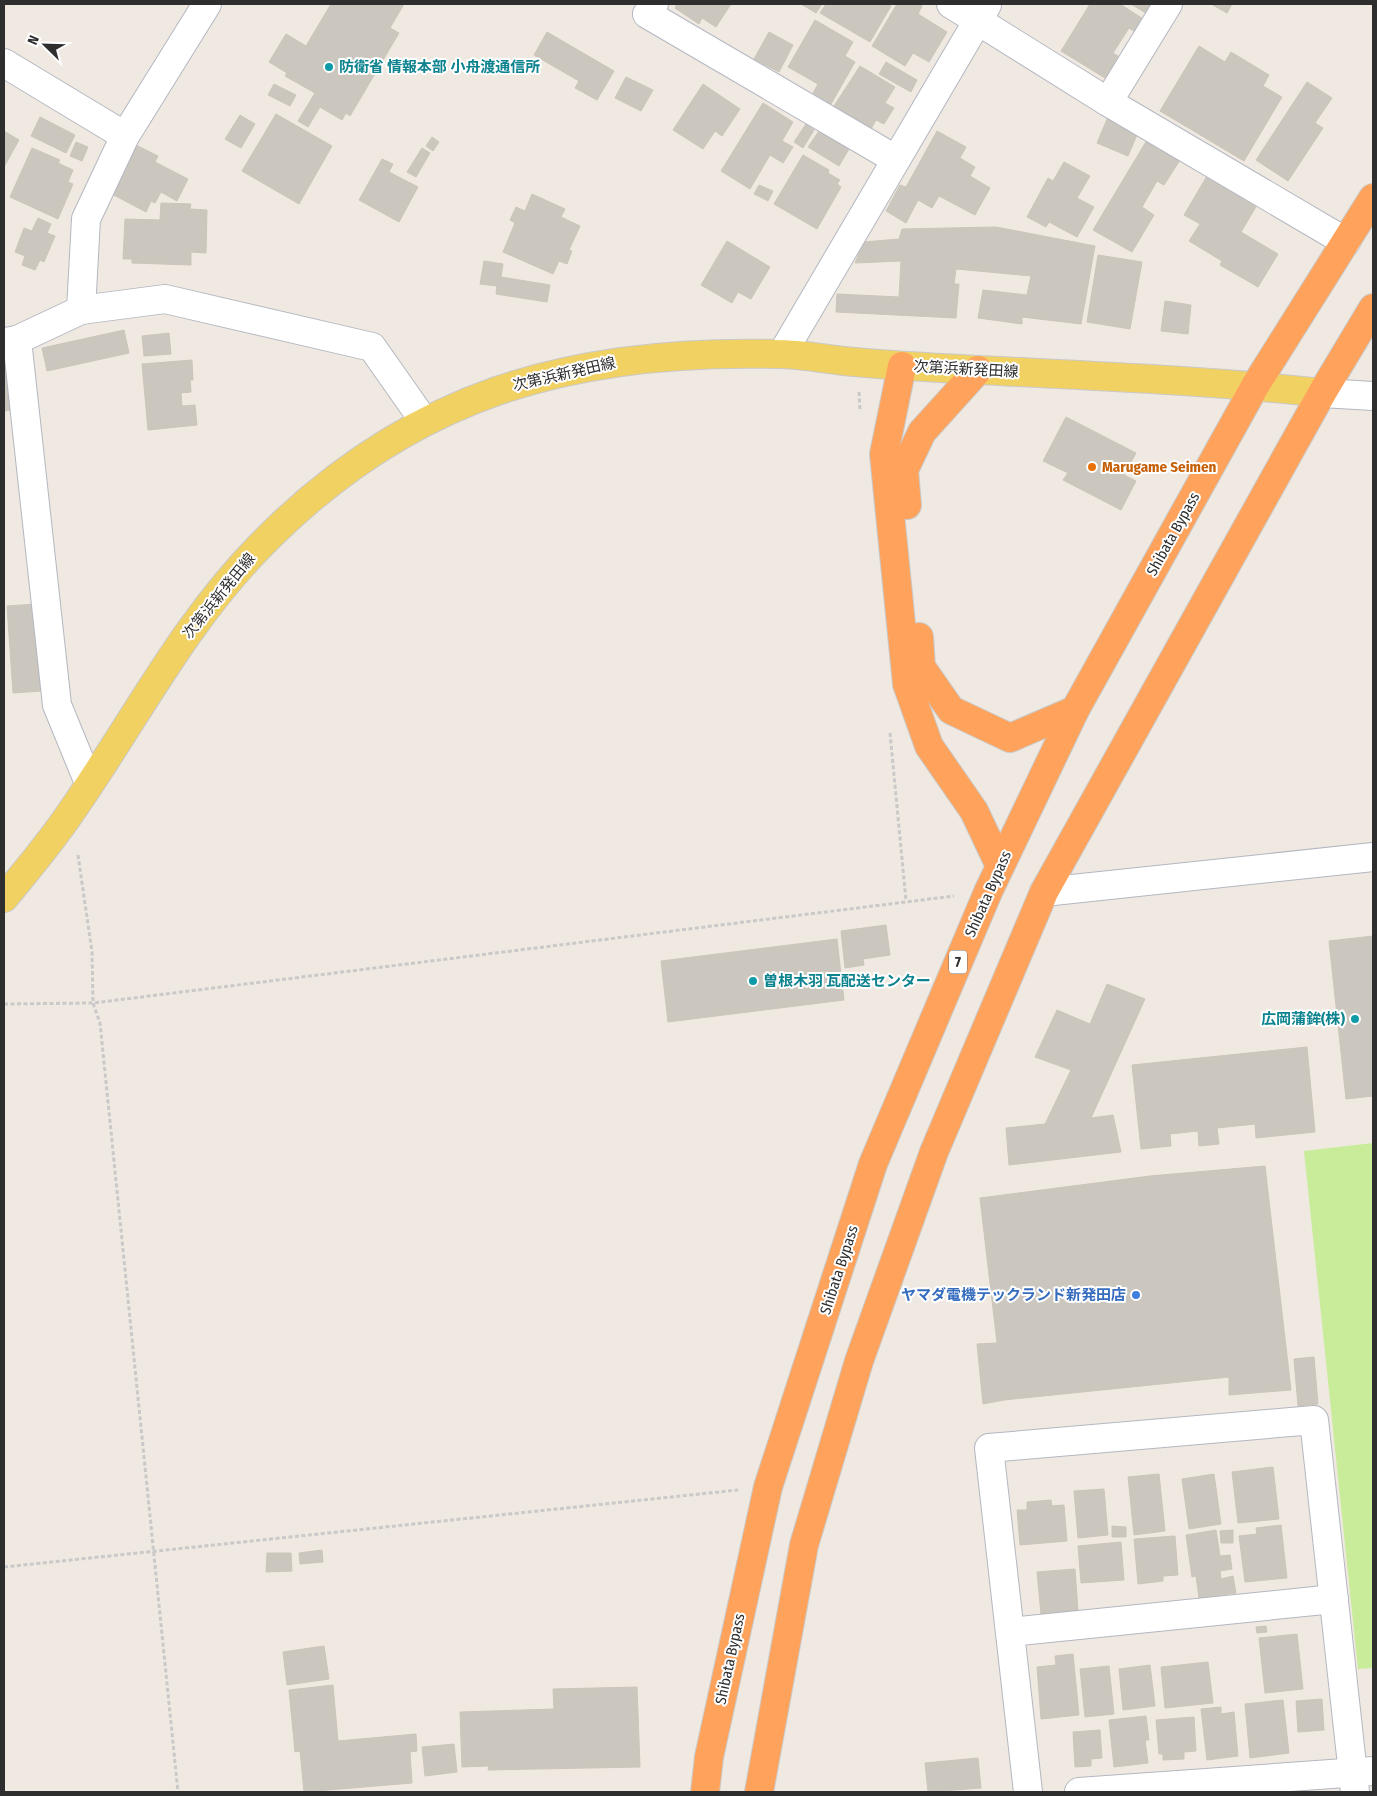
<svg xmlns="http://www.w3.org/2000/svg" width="1377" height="1796" font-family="'Fira Sans Condensed','Noto Sans JP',sans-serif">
<rect width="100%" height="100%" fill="#efe9e1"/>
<polygon fill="#c9ec9a" points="1373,1143 1373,1668 1358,1669 1304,1151"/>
<g fill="#cbc7bf" stroke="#cbc5ba">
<polygon points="331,4 404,4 390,28 399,33 350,116 346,113 342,120 320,107 308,127 298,121 315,93 285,76 287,73 269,62 286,34 306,46"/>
<polygon points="677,4 731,4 716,27 702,18 699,24 675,8"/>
<polygon points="801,4 822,4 816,13"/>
<polygon points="826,4 888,4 891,6 870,42 820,13"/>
<polygon points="897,4 918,4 922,6 918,14 947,32 929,62 913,53 905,66 872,46"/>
<polygon points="1090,4 1120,4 1151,24 1143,37 1129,28 1113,53 1118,56 1105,78 1061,51"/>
<polygon points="1131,4 1162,4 1154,18"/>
<polygon points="1211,4 1232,4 1227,13"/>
<polygon points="815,20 853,42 845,56 855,62 831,104 813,93 818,84 788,67"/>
<polygon points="547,32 614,71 597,100 575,88 579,81 534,55"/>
<polygon points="769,32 793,45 779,72 754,59"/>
<polygon points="1199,46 1225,62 1231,52 1269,75 1263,86 1282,97 1244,161 1160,111"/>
<polygon points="886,62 917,80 911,92 879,74"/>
<polygon points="860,66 895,87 885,103 894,108 884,124 876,120 871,129 834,106"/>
<polygon points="626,77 653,90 641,111 615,98"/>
<polygon points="1307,82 1332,98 1315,123 1323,128 1288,181 1256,160"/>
<polygon points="274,84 296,95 290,106 268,95"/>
<polygon points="703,84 740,109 722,136 715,131 703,149 673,130"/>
<polygon points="763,103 793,122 782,141 793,147 783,163 770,155 750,189 721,171"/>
<polygon points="276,114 332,146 299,204 242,171"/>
<polygon points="240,115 255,124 241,148 225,139"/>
<polygon points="40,117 75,135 66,153 31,136"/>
<polygon points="1108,117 1139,130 1128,156 1097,143"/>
<polygon points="806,124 814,130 803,148 794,142"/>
<polygon points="4,131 19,140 4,167"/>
<polygon points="819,131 849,149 839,166 808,147"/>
<polygon points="937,131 966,147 960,158 975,167 970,176 990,188 975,215 939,196 932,208 918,200 906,223 886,211 900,185 906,187"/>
<polygon points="432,137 439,142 433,151 426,146"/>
<polygon points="1147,140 1180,160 1164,185 1157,181 1142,207 1154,215 1132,252 1093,230"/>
<polygon points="76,142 88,147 82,161 70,156"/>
<polygon points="136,145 158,156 155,162 188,179 177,201 161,192 155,203 151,201 146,212 110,193"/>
<polygon points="32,148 60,160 58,163 73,170 68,182 73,184 58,219 10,197"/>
<polygon points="422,148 430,153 416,177 407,172"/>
<polygon points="803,155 829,170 828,173 840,180 837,184 841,187 817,229 774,204"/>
<polygon points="382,159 393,164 389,172 418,187 399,222 359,200"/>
<polygon points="1064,162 1090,176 1077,198 1094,207 1077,237 1049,222 1046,227 1027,217 1048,178 1053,181"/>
<polygon points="1207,176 1257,205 1241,232 1278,254 1258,287 1220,265 1222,261 1189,241 1200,224 1184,215"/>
<polygon points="759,185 773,191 768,201 754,194"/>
<polygon points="532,194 565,209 561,217 580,226 569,250 572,251 567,264 559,261 553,274 503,252 515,223 510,220 516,207 525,211"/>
<polygon points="161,203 191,204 190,209 207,210 206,253 191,252 191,265 132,263 132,259 123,259 125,219 160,220"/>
<polygon points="38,218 51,224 47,233 55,236 44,262 40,260 35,270 22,265 25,256 15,252 24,228 32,231"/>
<polygon points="996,227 1095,246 1081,324 1022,317 1022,324 978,318 983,290 1027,295 1031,276 956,269 954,284 959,284 956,318 836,312 837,294 899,297 901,261 855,263 864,242 899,239 902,229"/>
<polygon points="727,241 770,267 751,299 738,292 732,303 701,285"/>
<polygon points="1098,255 1142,262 1130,329 1087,322"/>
<polygon points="484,261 503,264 501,277 550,285 547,302 496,294 497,286 480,284"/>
<polygon points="1165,301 1191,305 1188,334 1161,331"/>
<polygon points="124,330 129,353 47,371 42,348"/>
<polygon points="169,333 171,354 144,356 142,336"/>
<polygon points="192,360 193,380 190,380 191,392 181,393 182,406 195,405 197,425 148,430 142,364"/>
<polygon points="9,367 17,409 4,411 4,368"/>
<polygon points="1066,417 1136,453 1124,475 1136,481 1121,510 1063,480 1068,473 1043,461"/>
<polygon points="36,604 42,691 13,693 7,606"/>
<polygon points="886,925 890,955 863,959 864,965 845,968 841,931"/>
<polygon points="1373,936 1373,1096 1346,1099 1329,941"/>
<polygon points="837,939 844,1000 668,1022 661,961"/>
<polygon points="1107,984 1145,999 1091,1118 1113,1115 1121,1152 1009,1165 1006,1128 1045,1124 1071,1070 1035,1057 1057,1010 1090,1024"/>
<polygon points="1307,1047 1315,1132 1256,1138 1255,1124 1217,1128 1219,1144 1199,1146 1198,1131 1170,1134 1171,1146 1141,1149 1132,1065"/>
<polygon points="1265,1166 1291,1390 1229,1395 1229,1377 1004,1400 983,1404 977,1344 997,1343 980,1198 1150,1176"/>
<polygon points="1314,1357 1318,1404 1298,1406 1294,1359"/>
<polygon points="1273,1467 1279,1519 1238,1523 1232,1472"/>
<polygon points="1159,1474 1165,1531 1134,1535 1128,1477"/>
<polygon points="1214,1474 1221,1524 1189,1529 1182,1479"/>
<polygon points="1104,1489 1108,1535 1078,1538 1074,1491"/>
<polygon points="1051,1500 1052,1506 1064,1505 1067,1541 1020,1545 1017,1510 1027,1510 1027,1502"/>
<polygon points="1281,1525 1287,1578 1245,1582 1239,1536 1257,1534 1256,1528"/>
<polygon points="1112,1526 1126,1527 1126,1537 1112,1537"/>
<polygon points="1216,1530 1220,1556 1230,1555 1232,1569 1220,1571 1221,1579 1233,1576 1236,1593 1199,1598 1196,1576 1192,1577 1186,1535"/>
<polygon points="1233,1530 1233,1543 1221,1543 1220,1531"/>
<polygon points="1175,1536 1178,1575 1163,1576 1163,1581 1138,1584 1134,1539"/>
<polygon points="1121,1542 1124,1580 1081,1583 1078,1546"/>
<polygon points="322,1550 323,1562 300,1564 299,1553"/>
<polygon points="267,1553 291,1553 292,1571 266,1572"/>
<polygon points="1075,1569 1078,1611 1041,1614 1037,1572"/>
<polygon points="1266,1626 1267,1632 1257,1633 1256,1627"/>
<polygon points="1297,1634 1303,1689 1265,1693 1259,1638"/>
<polygon points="324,1646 329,1679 287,1685 283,1652"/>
<polygon points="1073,1654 1079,1715 1041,1719 1037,1667 1056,1665 1055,1656"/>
<polygon points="1208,1662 1213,1703 1165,1708 1161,1667"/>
<polygon points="1150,1665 1155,1706 1123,1710 1119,1669"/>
<polygon points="1109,1666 1114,1714 1085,1717 1080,1669"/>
<polygon points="333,1685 338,1741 416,1734 417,1751 410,1752 412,1783 304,1792 300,1751 295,1752 289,1690"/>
<polygon points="637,1687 640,1767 488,1770 489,1766 462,1767 460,1712 554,1709 553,1689"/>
<polygon points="1322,1699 1324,1730 1298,1732 1296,1701"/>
<polygon points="1283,1700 1289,1753 1250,1758 1245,1704"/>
<polygon points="1221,1707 1221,1714 1234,1712 1238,1756 1207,1760 1201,1709"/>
<polygon points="1146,1716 1149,1740 1145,1740 1148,1763 1114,1767 1109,1720"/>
<polygon points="1194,1717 1196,1751 1184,1752 1184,1759 1163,1760 1163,1754 1159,1754 1156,1720"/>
<polygon points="1100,1730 1102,1758 1091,1759 1091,1766 1075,1767 1073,1732"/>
<polygon points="454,1744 457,1772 425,1776 422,1747"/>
<polygon points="978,1758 981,1788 928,1792 925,1763"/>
</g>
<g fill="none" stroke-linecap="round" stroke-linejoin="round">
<defs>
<g id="minor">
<polyline points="654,4 647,14 895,159"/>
<polyline points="951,4 1108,102 1346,242"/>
<polyline points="4,63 125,136"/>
<polyline points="1108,102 1168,4"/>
<polyline points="81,310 86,219 125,136 207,4"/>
<polyline points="17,340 57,705 89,783"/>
<polyline points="4,342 17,340 81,310 165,299 372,347 424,421"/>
<polyline points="782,354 987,5"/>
<polyline points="1322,393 1373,396"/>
<polyline points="1044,892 1373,857"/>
<polyline points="1010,1632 1334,1599"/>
<polyline points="1028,1792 989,1448 1314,1420 1355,1792"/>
<polyline points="1079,1792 1373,1771"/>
</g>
<path id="major" d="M4,898C27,870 51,842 71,812C134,722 183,624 261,545C409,394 570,349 777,354C803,354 829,360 855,362C883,365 912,366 941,368C1068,375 1195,379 1322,393"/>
<g id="highway">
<polyline points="902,366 884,454 907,684 929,746 974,811 1000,866"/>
<polyline points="907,505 904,470 922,432 978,370"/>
<polyline points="919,637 921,667 951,710 1010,738 1075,710"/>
<polyline points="705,1792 709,1757 768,1487 873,1164 988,892 1075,710 1255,386 1373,198"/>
<polyline points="759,1792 804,1545 859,1361 934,1152 1044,892 1322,393 1373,308"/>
</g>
</defs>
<use href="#minor" stroke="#b4b7c1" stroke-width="30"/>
<use href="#major" stroke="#c9c9c9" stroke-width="30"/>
<use href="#highway" stroke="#c9c9c9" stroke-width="30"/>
<g stroke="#c9c9c9" stroke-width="3" stroke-dasharray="4 2.5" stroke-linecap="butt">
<polyline points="859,392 860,410"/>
<polyline points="890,733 906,901"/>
<polyline points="78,855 92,952 93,1003 100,1023 178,1792"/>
<polyline points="4,1004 93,1003 954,896"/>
<polyline points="4,1567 738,1490"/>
</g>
<use href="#minor" stroke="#fff" stroke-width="28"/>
<use href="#major" stroke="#f2d163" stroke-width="28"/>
<use href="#highway" stroke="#ffa35c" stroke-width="28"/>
</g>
<g fill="#0f9aa8" stroke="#fff" stroke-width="2">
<circle cx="329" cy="67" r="5"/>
<circle cx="753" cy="981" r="5"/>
<circle cx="1355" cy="1019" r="5"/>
</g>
<circle fill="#e8710a" stroke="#fff" stroke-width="2" cx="1092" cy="467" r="5"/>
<circle fill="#3f7fe0" stroke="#fff" stroke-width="2" cx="1136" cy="1295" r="5"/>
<g text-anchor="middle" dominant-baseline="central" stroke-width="4" stroke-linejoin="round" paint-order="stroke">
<rect fill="#fff" stroke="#6d6d6d" stroke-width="1" x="949" y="950.5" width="18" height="23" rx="4"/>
<g font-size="14" font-weight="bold" fill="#2e2e2e">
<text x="958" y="962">7</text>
</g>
<g font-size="15" font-weight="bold" fill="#0d838f" stroke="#fff" text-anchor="start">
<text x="339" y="67">防衛省 情報本部 小舟渡通信所</text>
<text x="763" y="981">曽根木羽 瓦配送センター</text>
<text x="1345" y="1019" text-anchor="end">広岡蒲鉾(株)</text>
</g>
<g font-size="15" fill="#2e2e2e" stroke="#fff">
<text transform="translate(966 369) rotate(3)">次第浜新発田線</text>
<text transform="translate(564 374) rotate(-13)">次第浜新発田線</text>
<text transform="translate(1173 534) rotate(-61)">Shibata Bypass</text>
<text transform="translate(219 596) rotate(-51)">次第浜新発田線</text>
<text transform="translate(988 894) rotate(-66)">Shibata Bypass</text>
<text transform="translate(839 1270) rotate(-72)">Shibata Bypass</text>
<text transform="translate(730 1659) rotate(-78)">Shibata Bypass</text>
</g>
<g font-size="15" font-weight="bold" fill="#c56008" stroke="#fff" text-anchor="start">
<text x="1102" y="467">Marugame Seimen</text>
</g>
<g font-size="15" font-weight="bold" fill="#366cbe" stroke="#fff" text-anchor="end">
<text x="1126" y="1295">ヤマダ電機テックランド新発田店</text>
</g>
</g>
<rect width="1377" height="1796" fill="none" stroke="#2e2e2e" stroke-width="10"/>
<g transform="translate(45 45) rotate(293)" stroke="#ffffff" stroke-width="4" paint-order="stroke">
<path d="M0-4L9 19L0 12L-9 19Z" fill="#2e2e2e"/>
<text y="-8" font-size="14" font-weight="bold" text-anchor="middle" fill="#2e2e2e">N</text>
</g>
</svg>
